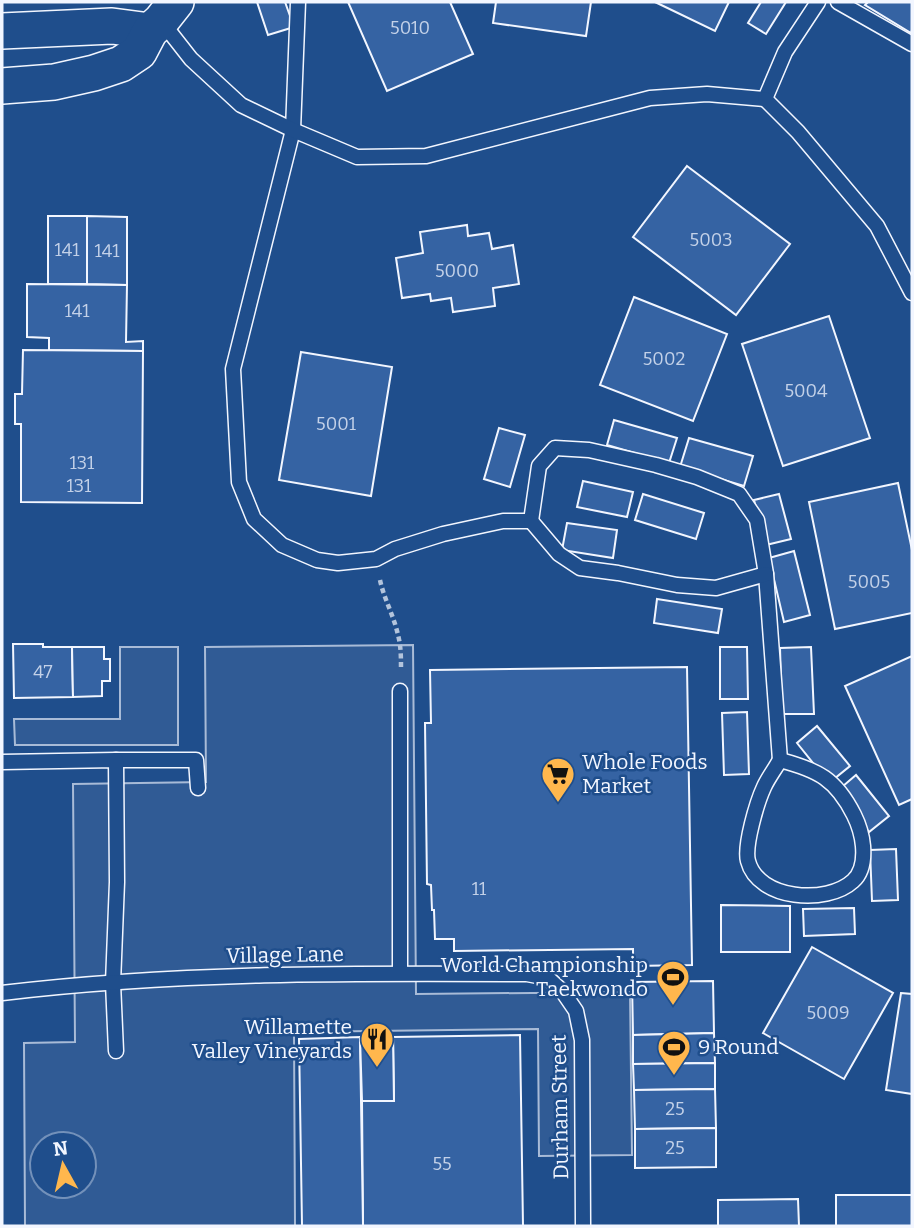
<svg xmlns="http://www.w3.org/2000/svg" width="914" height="1228" font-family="Bitter,serif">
<rect width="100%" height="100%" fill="#1f4e8c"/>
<g fill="#305b95" stroke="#a8bbd7" stroke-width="2" fill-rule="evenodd">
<path d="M413,645L416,994L630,992L632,1155L539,1156L538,1029L294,1032L295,1226H25L24,1043L75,1042L73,784L206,782L205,647ZM42,1144H84V1186H42Z"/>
<polygon points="120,647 178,647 178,745 15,745 14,719 120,719"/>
</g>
<g fill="#3563a3" stroke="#f2f6ff" stroke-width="2">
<polygon points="257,2 285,2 294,27 268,35"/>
<polygon points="348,2 450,2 473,54 387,91"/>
<polygon points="496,2 591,2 586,36 493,23"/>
<polygon points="655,2 729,2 715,31"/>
<polygon points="761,2 786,2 766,34 748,23"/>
<polygon points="868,2 912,2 912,30 911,33 865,5"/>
<polygon points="687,166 790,244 736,315 633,237"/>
<rect x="48" y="216" width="39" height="68"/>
<polygon points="87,216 127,217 127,285 87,284"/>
<polygon points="467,225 468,236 489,233 492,249 513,245 519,284 493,288 495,306 453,312 451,298 431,301 430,294 402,298 396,258 423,253 420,232"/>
<polygon points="27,284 127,285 126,342 143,341 143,351 49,350 49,338 27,337"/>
<polygon points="634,297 727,334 693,421 600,385"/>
<polygon points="829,316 870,438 783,466 742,344"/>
<polygon points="23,350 143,351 142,503 21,502 21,424 15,424 15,394 22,394"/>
<polygon points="301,352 392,367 371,496 279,480"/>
<polygon points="614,420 677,438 669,463 607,445"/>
<polygon points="499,428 525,435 510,487 484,479"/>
<polygon points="689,438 753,456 744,486 680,467"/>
<polygon points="583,481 633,492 627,517 577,507"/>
<polygon points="898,483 912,550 912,613 835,629 809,502"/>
<polygon points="643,494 704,513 696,539 635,520"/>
<polygon points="779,494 791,539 766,545 754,500"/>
<polygon points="567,523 617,530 613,558 562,550"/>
<polygon points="794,551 810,615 784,622 769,558"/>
<polygon points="657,599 722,609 718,633 654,623"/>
<polygon points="13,644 43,644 43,647 72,647 73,697 14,698"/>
<polygon points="72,647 104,647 104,659 110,659 110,681 102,681 102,696 73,697"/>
<polygon points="720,647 747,647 748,699 720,699"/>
<polygon points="811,647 814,714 782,714 780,648"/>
<polygon points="912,656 912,799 899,805 845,686"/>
<polygon points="687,667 692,965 633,966 633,949 454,951 454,939 435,939 434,910 432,910 431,885 427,884 425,723 431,723 430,670"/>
<polygon points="747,712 749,774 724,775 722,713"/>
<polygon points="817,726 850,766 829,783 797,743"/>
<polygon points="856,775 889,816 869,832 836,792"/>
<polygon points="896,849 898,900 872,901 870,850"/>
<polygon points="721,905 790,906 790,952 721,952"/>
<polygon points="854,908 855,934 804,936 803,909"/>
<polygon points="812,947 893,993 844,1079 763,1033"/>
<polygon points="713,981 714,1033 633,1035 632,982"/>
<polygon points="901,993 912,994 912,1094 886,1090"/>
<polygon points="714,1033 715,1063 633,1064 633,1035"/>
<polygon points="520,1035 523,1226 363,1226 362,1101 394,1101 393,1037"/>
<polygon points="360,1037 363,1226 302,1226 299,1039"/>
<polygon points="360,1037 393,1037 394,1101 362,1101"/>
<polygon points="715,1063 715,1089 634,1090 633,1064"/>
<polygon points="715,1089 716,1128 635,1129 634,1090"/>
<polygon points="716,1128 716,1167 635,1168 635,1129"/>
<rect x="836" y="1195" width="76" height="31"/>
<polygon points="798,1199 799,1226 718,1226 718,1200"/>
</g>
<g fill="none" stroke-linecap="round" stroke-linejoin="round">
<defs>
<g id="service">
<polyline points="298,2 293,130 233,369 239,482 254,519 282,545 317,560 338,563 376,559 395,549 443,534 503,521 531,521 539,466 555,448 589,450 656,465 697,477 739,494 757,520 766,574 780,760"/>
<polyline points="838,2 912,44"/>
<polyline points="162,22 191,59 241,105 293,130 357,157 426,156 650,98 707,94 765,99 785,52 818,2"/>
<polyline points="765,99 798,132 877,226 912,293"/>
<polyline points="531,521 559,554 580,568 618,573 677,585 716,588 766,574"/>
<polyline points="116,760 196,760 198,788"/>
<path d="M780,760C818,770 836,779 854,815C859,825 862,835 863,846C864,858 863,872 853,881C827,905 758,900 748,861C744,846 757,802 764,787C768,778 775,769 780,760Z"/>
<polyline points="2,762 116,760 117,882 113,983 116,1051"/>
<polyline points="400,973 400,691"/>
<path d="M2,993C176,972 352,973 527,974L548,978L563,992L576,1011L582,1040L583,1226"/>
</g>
<g id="tertiary">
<polyline points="2,31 112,26 150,31"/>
<polyline points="2,86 54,82 94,73 121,64 139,52 150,31 161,21 176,2"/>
</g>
</defs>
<use href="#service" stroke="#f2f6ff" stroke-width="17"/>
<use href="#tertiary" stroke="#f2f6ff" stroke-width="38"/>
<path stroke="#b3c4dc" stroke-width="4.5" stroke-dasharray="5 3.5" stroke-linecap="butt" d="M380,580C384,599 394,616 398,635C401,646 401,658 401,669"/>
<use href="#service" stroke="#1f4e8c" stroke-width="14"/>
<use href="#tertiary" stroke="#1f4e8c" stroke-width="35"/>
</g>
<defs>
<symbol id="supermarket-pin" viewBox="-11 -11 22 30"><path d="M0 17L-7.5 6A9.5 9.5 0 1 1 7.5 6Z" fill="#ffb74d" stroke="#1f4e8c"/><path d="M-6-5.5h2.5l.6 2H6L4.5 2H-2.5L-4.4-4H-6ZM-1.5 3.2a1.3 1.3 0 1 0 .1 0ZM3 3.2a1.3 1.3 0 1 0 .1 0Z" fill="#111"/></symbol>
<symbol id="stadium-pin" viewBox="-11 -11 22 30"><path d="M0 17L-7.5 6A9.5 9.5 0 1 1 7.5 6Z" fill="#ffb74d" stroke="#1f4e8c"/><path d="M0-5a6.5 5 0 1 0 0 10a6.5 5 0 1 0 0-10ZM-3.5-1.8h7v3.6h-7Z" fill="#111"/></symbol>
<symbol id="restaurant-pin" viewBox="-11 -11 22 30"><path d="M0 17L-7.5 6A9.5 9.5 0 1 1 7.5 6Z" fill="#ffb74d" stroke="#1f4e8c"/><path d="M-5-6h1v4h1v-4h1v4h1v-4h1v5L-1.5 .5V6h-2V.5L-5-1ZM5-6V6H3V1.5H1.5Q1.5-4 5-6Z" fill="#111"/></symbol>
</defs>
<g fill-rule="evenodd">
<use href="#supermarket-pin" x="539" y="755" width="38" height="52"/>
<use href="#stadium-pin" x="654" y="958" width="38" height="52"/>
<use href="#restaurant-pin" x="358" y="1020" width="38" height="52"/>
<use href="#stadium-pin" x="655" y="1028" width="38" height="52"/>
</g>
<g text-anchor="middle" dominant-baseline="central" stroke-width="5" stroke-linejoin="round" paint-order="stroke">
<g font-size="18" fill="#c3d1e8">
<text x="410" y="28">5010</text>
<text x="711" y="240">5003</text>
<text x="67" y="250">141</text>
<text x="107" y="251">141</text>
<text x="457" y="271">5000</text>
<text x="77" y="311">141</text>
<text x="664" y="359">5002</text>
<text x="806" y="391">5004</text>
<text x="336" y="424">5001</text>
<text x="82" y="463">131</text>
<text x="79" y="486">131</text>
<text x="869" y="582">5005</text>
<text x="43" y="672">47</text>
<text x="479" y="889">11</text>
<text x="828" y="1013">5009</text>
<text x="675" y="1109">25</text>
<text x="675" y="1148">25</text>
<text x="442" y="1164">55</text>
</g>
<g font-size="21" fill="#f2f6ff" stroke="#1f4e8c" text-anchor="start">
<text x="582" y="762">Whole Foods<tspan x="582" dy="24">Market</tspan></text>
<text x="648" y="965" text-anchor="end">World Championship<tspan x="648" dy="24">Taekwondo</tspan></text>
<text x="352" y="1027" text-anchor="end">Willamette<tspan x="352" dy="24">Valley Vineyards</tspan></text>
<text x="698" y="1047">9 Round</text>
</g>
<g font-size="21" fill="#f2f6ff" stroke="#1f4e8c">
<text transform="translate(285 955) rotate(-1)">Village Lane</text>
<text transform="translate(560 1107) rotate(-91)">Durham Street</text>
</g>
</g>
<rect width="914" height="1228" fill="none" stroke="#f2f6ff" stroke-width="7"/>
<g transform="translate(63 1165) rotate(352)"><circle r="33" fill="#1f4e8c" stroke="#7391ba" stroke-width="2"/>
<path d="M0-5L12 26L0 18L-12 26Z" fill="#ffb74d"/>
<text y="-10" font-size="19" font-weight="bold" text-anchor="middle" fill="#f2f6ff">N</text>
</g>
</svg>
